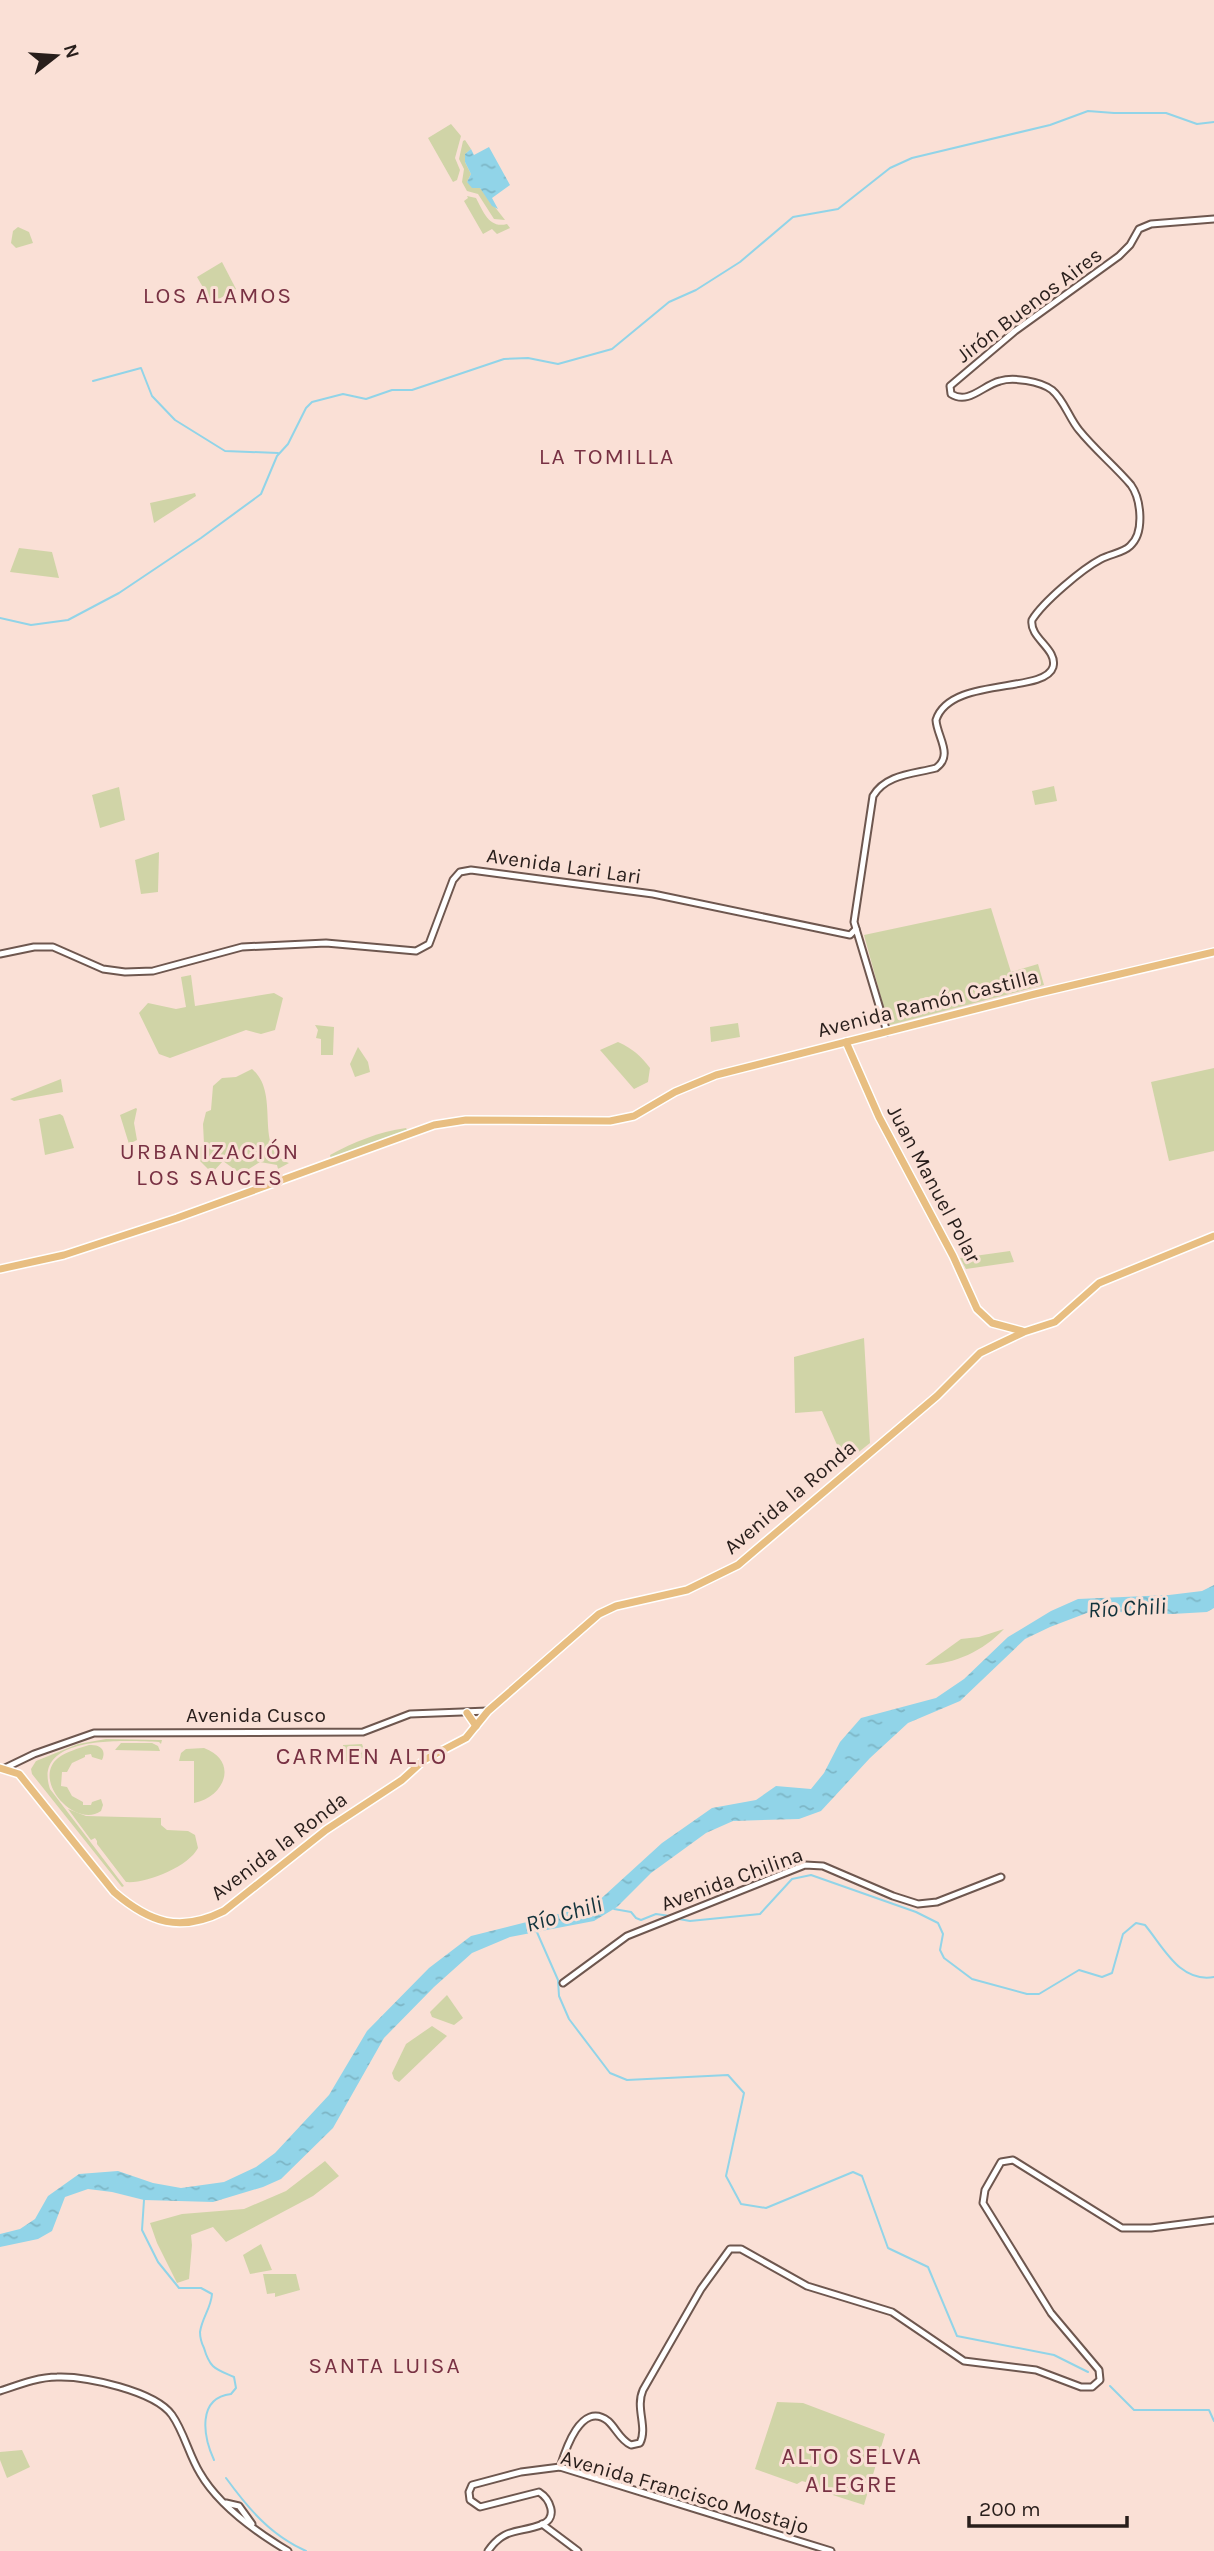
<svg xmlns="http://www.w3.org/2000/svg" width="1214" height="2551" font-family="Karla,sans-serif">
<defs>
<pattern id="water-ripples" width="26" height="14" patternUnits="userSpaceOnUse" patternTransform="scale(1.75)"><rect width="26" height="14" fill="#91d4e8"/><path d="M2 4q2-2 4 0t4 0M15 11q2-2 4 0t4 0" fill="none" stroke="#7db6c6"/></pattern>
</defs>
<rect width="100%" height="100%" fill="#fae0d6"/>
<g fill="#d0d4a7">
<polygon points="451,124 461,136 455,158 460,170 457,180 453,182 428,138"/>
<polygon points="465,140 471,149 465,154 465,162 471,174 467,182 480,188 505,220 494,219 478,194 467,191 462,182 464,169 459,159 463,141"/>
<path d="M467,196L476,198C483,211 489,229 507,224L510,228L497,234L492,229L483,234L464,201L468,198Z"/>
<polygon points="18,227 29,232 33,243 16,248 11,243 13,231"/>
<polygon points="222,262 236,289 212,303 197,277"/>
<polygon points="195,493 196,496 154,523 150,503"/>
<polygon points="19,548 52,552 59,578 10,572"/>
<polygon points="1054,786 1057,801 1035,805 1032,791"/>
<polygon points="119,787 125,820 100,828 92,795"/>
<polygon points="159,852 158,892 141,894 135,860"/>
<polygon points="991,908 1011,972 1038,964 1044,985 890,1025 888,1023 864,935"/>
<polygon points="191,975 195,1006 274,993 283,998 275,1030 261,1034 246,1030 170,1058 159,1054 139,1013 148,1003 176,1009 186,1007 181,977"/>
<polygon points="738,1023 740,1037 711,1042 710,1027"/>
<polygon points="315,1025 334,1027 333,1055 321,1055 321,1039 316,1038 318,1030"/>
<path d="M618,1042C633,1049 640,1055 650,1068L648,1082L634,1089L600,1050Z"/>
<polygon points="358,1047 368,1062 370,1072 355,1077 350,1064"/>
<polygon points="1214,1068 1214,1151 1169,1161 1151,1082"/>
<path d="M252,1069C282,1094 252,1150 289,1163L278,1169L277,1165L260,1162L241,1174L223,1161L212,1173L193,1154L204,1144L203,1124L206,1112L211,1110L213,1086L222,1078L236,1077Z"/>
<polygon points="61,1079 63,1092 14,1101 10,1099"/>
<polygon points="136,1108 137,1109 134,1123 137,1140 129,1144 120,1115"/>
<polygon points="60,1114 63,1116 74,1148 45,1155 39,1119"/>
<path d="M406,1128L408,1131L331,1159L330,1155C354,1142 378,1132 406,1128Z"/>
<polygon points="1010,1251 1014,1262 966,1269 960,1258"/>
<polygon points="864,1338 870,1443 845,1463 822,1411 795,1413 794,1357"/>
<path d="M1004,1629C983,1651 955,1664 925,1665L961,1639L979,1637Z"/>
<path d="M106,1739L162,1740L161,1744L159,1742C130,1741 31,1733 50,1789L124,1886L122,1887L32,1774L31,1769L36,1761L78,1744Z"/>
<polygon points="121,1743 152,1743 158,1746 160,1751 115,1750"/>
<polygon points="362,1744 367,1757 344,1762 343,1745"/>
<path d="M89,1745C99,1744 107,1749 102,1760L92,1757L91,1754L85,1755V1757L72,1763L67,1772H62L61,1786L67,1787L72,1796L83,1802V1805H91L92,1802L101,1799L103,1805L101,1811C75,1829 31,1780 58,1758C66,1752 79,1748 89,1745Z"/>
<path d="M204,1748C239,1761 225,1797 194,1803V1761H179L181,1753L186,1749Z"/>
<path d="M68,1809L86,1816L161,1818V1825L167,1830L188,1831L195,1835L198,1848C188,1867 146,1884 126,1882L97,1844V1841L95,1838L91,1840Z"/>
<polygon points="447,1995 463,2018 454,2025 432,2017 430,2012"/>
<polygon points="432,2026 447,2036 399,2082 394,2079 392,2073 406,2044"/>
<polygon points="325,2161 339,2176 313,2196 226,2242 213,2227 191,2235 192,2245 189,2279 177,2283 157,2243 150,2223 182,2214 244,2209 286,2191"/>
<polygon points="261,2244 272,2270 250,2274 243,2255"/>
<polygon points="263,2274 296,2274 300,2290 275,2297 275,2293 267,2294"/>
<polygon points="777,2402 803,2403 885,2434 864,2505 817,2490 816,2485 802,2481 797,2484 755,2469"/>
<polygon points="22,2450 30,2467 7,2478 0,2460 0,2452"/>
</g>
<g fill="url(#water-ripples)">
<polygon points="489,147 510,185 492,198 498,209 492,206 480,188 472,188 467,182 471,174 465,162 465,154 471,149 474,155"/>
<polygon points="1214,1585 1214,1608 1207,1612 1172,1614 1092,1611 1050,1627 1025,1639 960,1701 908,1723 870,1758 821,1811 799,1819 733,1821 706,1833 651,1873 617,1907 594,1921 510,1937 472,1953 434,1987 384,2038 333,2128 281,2179 263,2187 213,2202 144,2200 112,2192 88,2189 65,2197 52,2231 38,2239 0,2247 0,2234 20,2229 35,2219 48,2196 79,2174 118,2171 153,2183 181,2188 224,2182 256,2167 275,2153 329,2095 367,2031 429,1968 471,1936 594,1905 662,1843 712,1808 756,1800 776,1786 811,1789 824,1773 840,1742 861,1718 936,1698 964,1679 1008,1637 1051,1611 1078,1599 1169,1595 1202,1591"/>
</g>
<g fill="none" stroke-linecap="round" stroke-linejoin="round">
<g stroke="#91d4e8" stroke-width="2">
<polyline points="93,381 141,368 152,396 175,420 225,451 278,453"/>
<polyline points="0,618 31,625 68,620 119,593 201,538 261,494 277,456 288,444 306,408 312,402 343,394 366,399 392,390 412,390 504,359 528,358 558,364 612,349 669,302 696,290 740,262 793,217 838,209 890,168 912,158 1050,125 1088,111 1114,113 1166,113 1197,124 1214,122"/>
<polyline points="614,1909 631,1912 636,1918 641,1920 656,1914 670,1916"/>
<path d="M679,1919L690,1921L760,1914L792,1879L811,1875L916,1912L938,1923L943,1934L940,1950L944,1958L972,1979L1027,1994H1039L1079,1970L1102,1977L1112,1973L1123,1934L1136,1923L1145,1925C1164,1948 1180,1983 1214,1977"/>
<polyline points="536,1930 558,1980 559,1996 569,2019 610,2073 627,2080 728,2075 744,2093 726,2176 741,2204 766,2208 853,2172 862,2176 888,2248 928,2267 957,2336 1054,2355 1088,2372"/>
<path d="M144,2200L142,2230L158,2262L179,2288H201L212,2294C211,2308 202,2318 200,2332C200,2336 202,2344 204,2348C210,2369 216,2369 234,2377L236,2388L231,2394C197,2398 203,2436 214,2460"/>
<polyline points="1110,2386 1134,2410 1209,2410 1214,2421"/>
<path d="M226,2478C248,2508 270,2535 306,2551"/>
</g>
<defs>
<g id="minor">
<polyline points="0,954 34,947 53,947 103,969 125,972 153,971 242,947 326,943 416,951 429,944 453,880 460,872 471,870 653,894 850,935 856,929"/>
<path d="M887,1032L854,922L873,796C886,774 914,774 936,768C954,755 937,737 936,720C950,676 1045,694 1053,667C1058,649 1029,638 1032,620C1043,602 1082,569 1101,559C1110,554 1123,553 1130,546C1145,533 1141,499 1131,485C1115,466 1095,450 1079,430C1069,418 1064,400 1052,390C1040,381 1013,377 1000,381C983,385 969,405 951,394L950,386L1015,331L1119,256L1130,245L1139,229L1151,224L1214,219"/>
<polyline points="5,1768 34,1754 94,1733 363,1732 410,1714 488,1711"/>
<polyline points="563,1983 627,1936 805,1865 823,1866 893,1896 918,1904 937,1902 1001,1877"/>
<path d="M0,2391C18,2385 38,2377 57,2377C86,2376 155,2391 172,2415C184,2432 189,2455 200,2473C219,2506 256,2532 288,2551"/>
<path d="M560,2467C565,2451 581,2400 608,2421C616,2428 620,2440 631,2445L640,2443C648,2427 635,2408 643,2390L701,2289L730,2249H741L807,2286L892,2312L964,2361L1036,2370L1081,2387H1092L1100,2380L1099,2370L1051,2313L983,2203L985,2190L1001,2162L1013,2160L1122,2228H1151L1214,2220"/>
<polyline points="226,2503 239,2506 252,2524"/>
<polyline points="542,2524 578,2551"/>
<path d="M488,2551C505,2526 520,2534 543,2524C558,2517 550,2499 539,2492L480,2507L470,2500L469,2492L472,2485L521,2472L560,2467L831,2551"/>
</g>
<g id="major">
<polyline points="846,1042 879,1117 953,1256 977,1309 992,1323 1022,1331"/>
<polyline points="0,1269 64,1255 177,1218 434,1125 466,1120 610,1121 634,1116 675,1092 716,1075 1035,994 1214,952"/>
<polyline points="467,1713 476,1726"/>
<path d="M0,1768L19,1774L114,1892C150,1923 180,1933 224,1911L326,1830L402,1780L424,1760L466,1738L488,1711L599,1614L616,1606L687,1590L738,1565L937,1396L980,1353L1024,1332L1055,1322L1099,1283L1214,1236"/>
</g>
</defs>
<use href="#minor" stroke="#6e574f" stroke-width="9"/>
<use href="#major" stroke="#fff" stroke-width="10"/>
<use href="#minor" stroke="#fff" stroke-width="5"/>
<use href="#major" stroke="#e8be81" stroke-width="7"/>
</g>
<g text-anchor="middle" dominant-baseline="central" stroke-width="6" stroke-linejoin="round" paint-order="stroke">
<g font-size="21" fill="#281e1b" stroke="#fae0d6">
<text transform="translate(1029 305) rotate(-37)">Jirón Buenos Aires</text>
<text transform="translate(564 866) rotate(8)">Avenida Lari Lari</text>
<text transform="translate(928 1003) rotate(-14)">Avenida Ramón Castilla</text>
<text transform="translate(934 1184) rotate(62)">Juan Manuel Polar</text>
<text transform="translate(790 1497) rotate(-40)">Avenida la Ronda</text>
<text x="256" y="1715">Avenida Cusco</text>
<text transform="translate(279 1846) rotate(-37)">Avenida la Ronda</text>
<text transform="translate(732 1879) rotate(-20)">Avenida Chilina</text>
<text transform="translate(685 2492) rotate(16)">Avenida Francisco Mostajo</text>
</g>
<g font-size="23" letter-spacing="2" fill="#783143" stroke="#fae0d6">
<text x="218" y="295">LOS ALAMOS</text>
<text x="607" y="456">LA TOMILLA</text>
<text x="210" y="1151">URBANIZACIÓN<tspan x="210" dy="26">LOS SAUCES</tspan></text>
<text x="385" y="2365">SANTA LUISA</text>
</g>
<g font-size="23" font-style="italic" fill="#12333c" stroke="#fae0d6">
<text transform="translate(1127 1608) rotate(-3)">Río Chili</text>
<text transform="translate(564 1914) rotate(-16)">Río Chili</text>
</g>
<g font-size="24" letter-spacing="2" fill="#783143" stroke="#fae0d6">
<text x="362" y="1756">CARMEN ALTO</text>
<text x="852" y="2456">ALTO SELVA<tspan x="852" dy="28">ALEGRE</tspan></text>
</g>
</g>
<g transform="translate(56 56) rotate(73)" stroke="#fae0d6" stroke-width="5" paint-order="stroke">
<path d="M0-5L12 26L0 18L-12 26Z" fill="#281e1b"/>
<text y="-10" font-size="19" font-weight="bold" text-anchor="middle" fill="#281e1b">N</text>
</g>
<path d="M969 2516v10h158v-10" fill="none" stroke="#281e1b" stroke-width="3.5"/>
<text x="979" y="2516" font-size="21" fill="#281e1b" stroke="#fae0d6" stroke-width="5" paint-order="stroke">200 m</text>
</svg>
